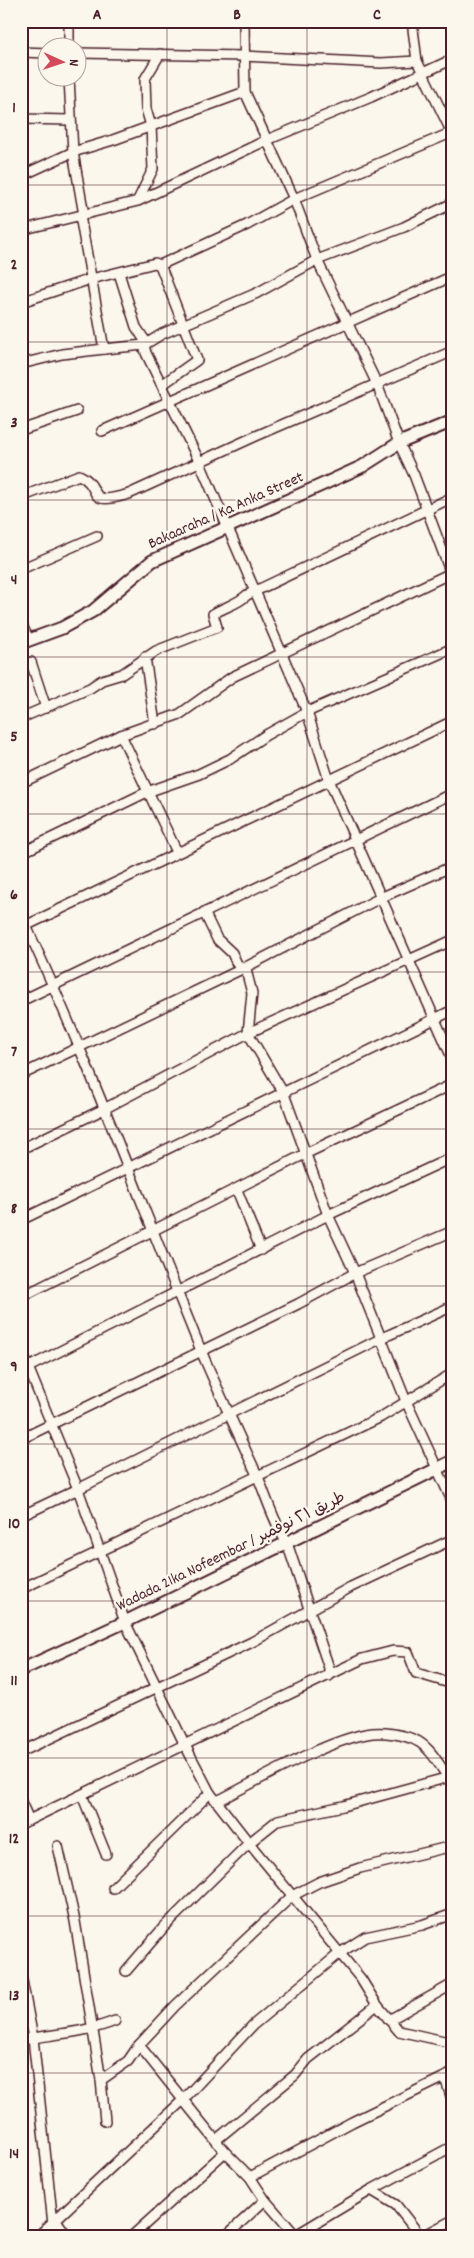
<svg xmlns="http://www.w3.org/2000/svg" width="474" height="2258" font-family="Dekko,'Playpen Sans Arabic',sans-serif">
<rect width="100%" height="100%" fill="#fbf7ec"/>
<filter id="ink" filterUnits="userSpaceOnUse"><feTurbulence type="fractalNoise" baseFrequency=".02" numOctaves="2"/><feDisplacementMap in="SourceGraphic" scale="10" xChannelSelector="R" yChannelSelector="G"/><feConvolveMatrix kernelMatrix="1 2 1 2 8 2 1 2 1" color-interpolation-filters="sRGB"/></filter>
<g filter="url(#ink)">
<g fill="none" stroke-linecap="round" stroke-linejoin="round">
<defs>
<g id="minor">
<polyline points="244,21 245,92 294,199 317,260 377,384 399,443 414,475 453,579"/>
<polyline points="412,21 417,61 453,135"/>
<polyline points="69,48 69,21"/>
<polyline points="21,52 48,53"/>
<polyline points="78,53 244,56 381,63 417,61"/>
<polyline points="69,78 73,152 84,215"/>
<polyline points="21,119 70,120"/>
<polyline points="21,176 73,152 113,140 245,92"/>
<polyline points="138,200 153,169 151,126 146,109 145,79 160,54"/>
<polyline points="80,216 104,349 144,345 146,353 200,463 307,712 329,780 453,1060"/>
<polyline points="21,230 138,201 267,140 371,97 453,59"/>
<polyline points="160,265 197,360 163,384"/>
<polyline points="119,273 136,327 146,342"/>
<polyline points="21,302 91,279 155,263 160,265 247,225 294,199 453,132"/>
<polyline points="144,345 162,334 257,293 317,260 404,227 453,203"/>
<polyline points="21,364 62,354 104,349"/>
<polyline points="21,430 77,411"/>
<polyline points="102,431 453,276"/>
<path d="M21,497L79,475C105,487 82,508 129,494L256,436L453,351"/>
<polyline points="21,569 97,536"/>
<polyline points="21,623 29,640"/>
<polyline points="145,657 155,724"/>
<polyline points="31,662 46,708"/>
<path d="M21,718L90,688L102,680L122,674L156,651L217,627L213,614C224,607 238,604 247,595L453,497"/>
<polyline points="121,735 177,852"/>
<polyline points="21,783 121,735 180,714 232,677 453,572"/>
<polyline points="21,853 147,792 199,774 230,759 266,735 307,712 453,648"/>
<polyline points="204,912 217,939 232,953 237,964 246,970 252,993 248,1033 284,1094 328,1215 355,1273 406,1401 453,1503"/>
<path d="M21,915C88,1058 142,1207 202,1353C220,1395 239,1436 258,1477C267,1499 274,1523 287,1543L329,1668V1676"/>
<polyline points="21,928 453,721"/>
<polyline points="21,1001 453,793"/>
<polyline points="21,1075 244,968 380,898 453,866"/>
<polyline points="21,1149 104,1109 248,1033 453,940"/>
<polyline points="237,1190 261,1250"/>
<polyline points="21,1220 453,1010"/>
<polyline points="21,1297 305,1154 453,1084"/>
<polyline points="21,1350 78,1489 21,1516"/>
<polyline points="21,1371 328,1215 453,1157"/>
<polyline points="21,1439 298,1304 355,1273 453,1231"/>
<polyline points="21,1589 381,1417 453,1373"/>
<polyline points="21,1752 252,1642 351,1587 453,1539"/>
<polyline points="82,1795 106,1854"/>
<path d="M217,1801C260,1780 321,1743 366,1734C382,1731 405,1734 419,1742C432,1750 439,1765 448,1777"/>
<polyline points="21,1802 29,1820 21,1824"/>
<polyline points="29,1820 362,1659 393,1651 408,1652 416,1673 453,1684"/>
<polyline points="58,1846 75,1921 101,2080 105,2121"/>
<polyline points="113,1888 210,1793"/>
<polyline points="126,1971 164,1927 249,1843 278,1820 343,1806 453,1776"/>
<polyline points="21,1975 33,2038 53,2224"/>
<polyline points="377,2005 399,2031 453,2043"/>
<polyline points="389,2020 453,1984"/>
<path d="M21,2040C53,2034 85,2033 115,2021"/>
<polyline points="139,2045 225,2152 250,2177 265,2200 297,2237"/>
<polyline points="445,2078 453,2102"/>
<polyline points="101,2080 128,2061 139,2045 175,2006 292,1896 319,1882 360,1868 453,1846"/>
<polyline points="216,2140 295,2075 308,2059 377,2005 361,1979 249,1843 210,1793 185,1745 125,1622 78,1489 382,1338 453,1306"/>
<polyline points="250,2177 352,2122 453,2073"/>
<polyline points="371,2190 396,2205 421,2237"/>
<polyline points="56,2220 68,2237"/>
<polyline points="296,2235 371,2190 453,2146"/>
<polyline points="37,2237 183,2100 253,2025 340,1953 365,1937 422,1925 453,1914"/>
<polyline points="131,2237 225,2152"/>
<polyline points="225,2237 265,2200"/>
<polyline points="421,2237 453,2220"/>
</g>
<g id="tertiary">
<polyline points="21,643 62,628 93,611 152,561 326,483 363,466 399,443 453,421"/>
<polyline points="21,1670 125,1622 453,1461"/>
</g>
</defs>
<use href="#minor" stroke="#4a1f2b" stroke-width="12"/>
<use href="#tertiary" stroke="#4a1f2b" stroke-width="15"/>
<use href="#minor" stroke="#fbf7ec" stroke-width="9"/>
<use href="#tertiary" stroke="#fbf7ec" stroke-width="11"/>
</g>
</g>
<path fill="none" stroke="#4a1f2b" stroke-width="1" stroke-opacity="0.55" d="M167,21V2237M307,21V2237M21,185H453M21,342H453M21,500H453M21,657H453M21,814H453M21,972H453M21,1129H453M21,1286H453M21,1444H453M21,1601H453M21,1758H453M21,1916H453M21,2073H453"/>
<g text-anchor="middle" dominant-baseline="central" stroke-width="4.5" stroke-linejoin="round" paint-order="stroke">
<g font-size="16" fill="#4a1f2b" stroke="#fbf7ec">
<text transform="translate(226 511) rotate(-24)">Bakaaraha / Ka Anka Street</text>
<text transform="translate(231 1552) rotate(-26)">Wadada 21ka Nofeembar / طريق ٢١ نوفمبر</text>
</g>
</g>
<rect width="474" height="2258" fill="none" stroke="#fbf7ec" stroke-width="55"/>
<g transform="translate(62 62) rotate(93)"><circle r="24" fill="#fbf7ec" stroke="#b4a19f"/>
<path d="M0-4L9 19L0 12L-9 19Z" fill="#d1495b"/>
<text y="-8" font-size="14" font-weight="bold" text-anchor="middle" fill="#4a1f2b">N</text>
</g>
<rect x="28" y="28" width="418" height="2202" fill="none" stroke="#4a1f2b" stroke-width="2"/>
<g font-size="16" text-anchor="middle" font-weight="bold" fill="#4a1f2b">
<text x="97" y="19">A</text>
<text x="237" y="19">B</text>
<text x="377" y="19">C</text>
<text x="14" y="112">1</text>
<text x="14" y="269">2</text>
<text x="14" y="427">3</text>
<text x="14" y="584">4</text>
<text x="14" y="741">5</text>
<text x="14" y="899">6</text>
<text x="14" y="1056">7</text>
<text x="14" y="1213">8</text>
<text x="14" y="1371">9</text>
<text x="14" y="1528">10</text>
<text x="14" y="1685">11</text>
<text x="14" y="1843">12</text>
<text x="14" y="2000">13</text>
<text x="14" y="2158">14</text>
</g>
</svg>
